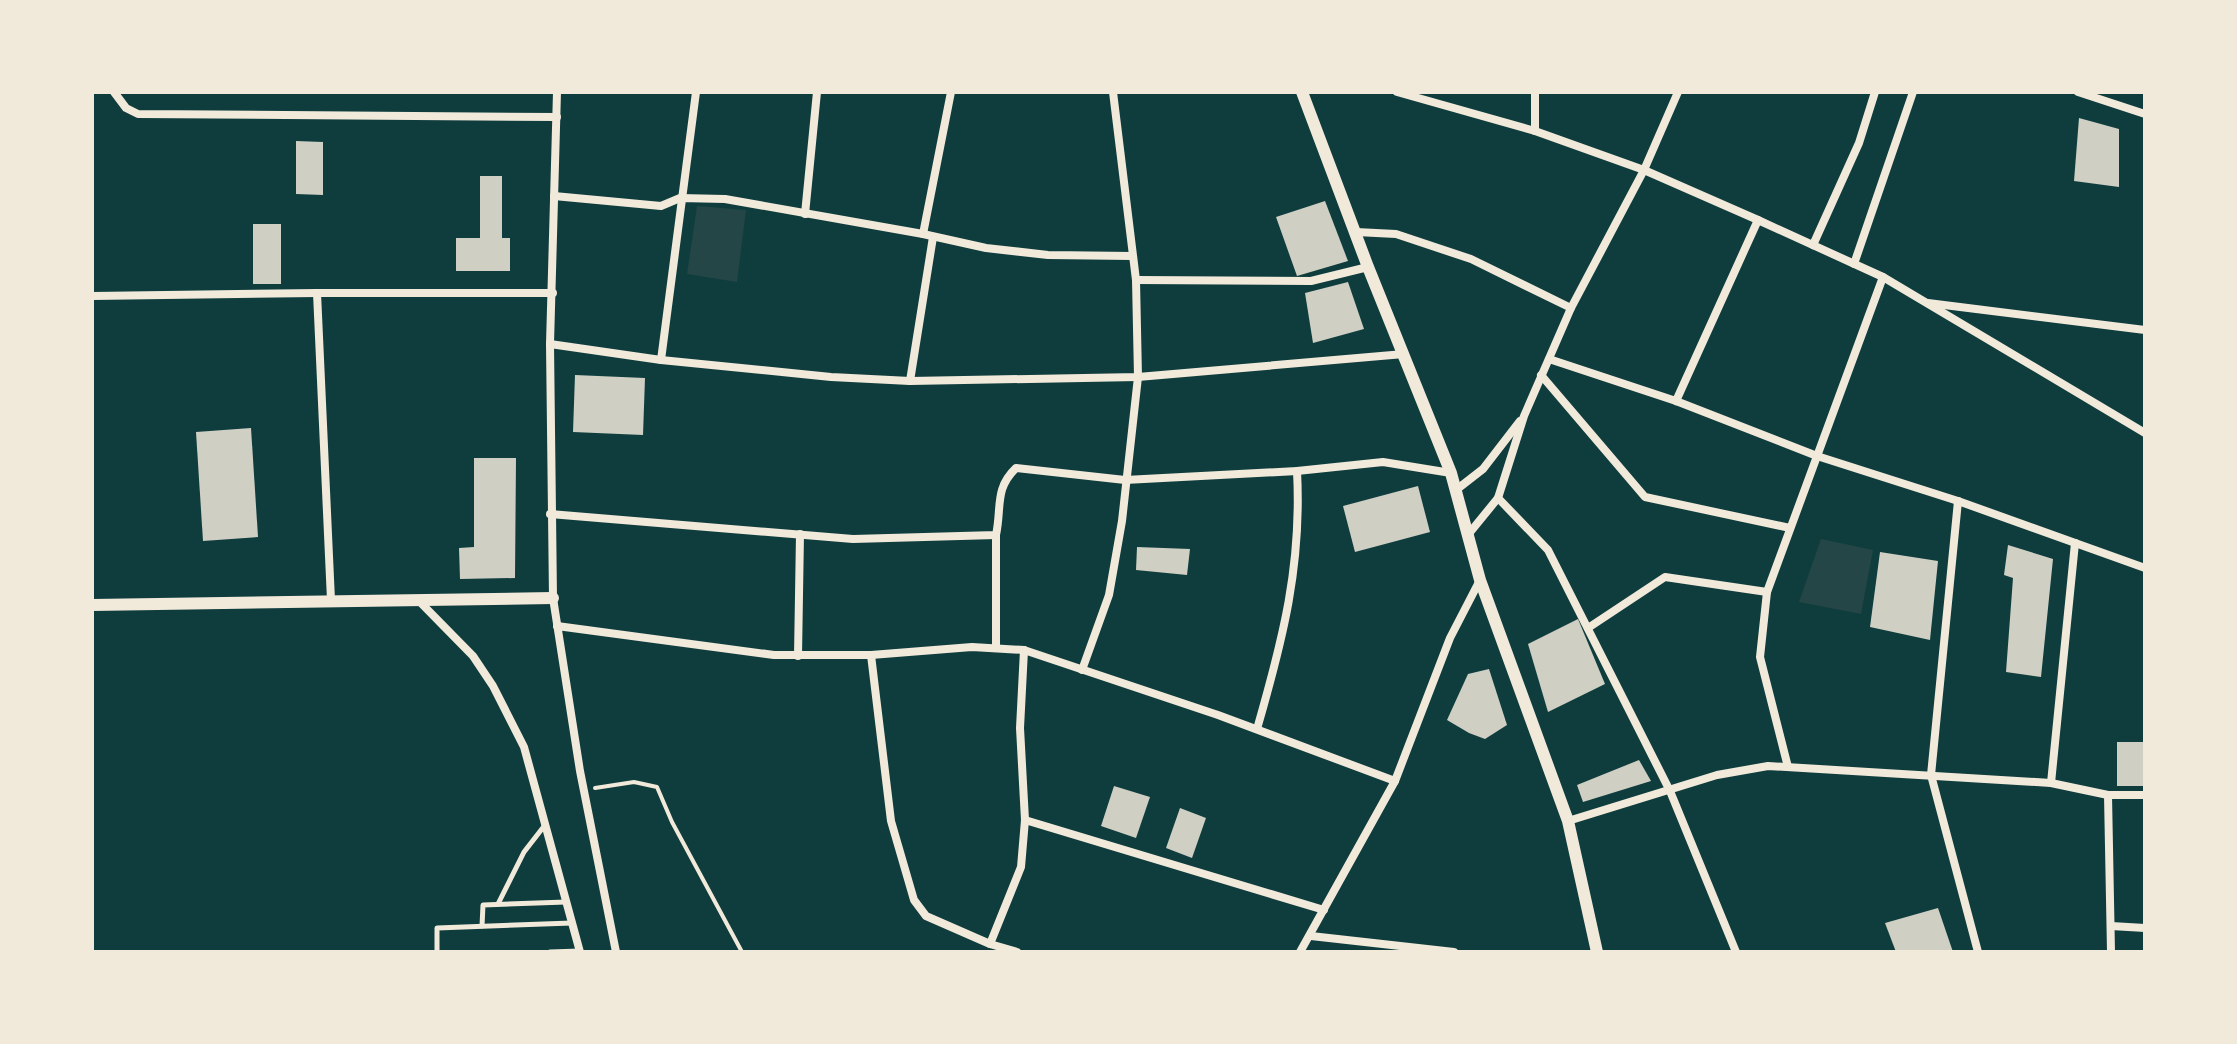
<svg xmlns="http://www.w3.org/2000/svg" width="2237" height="1044" font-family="'Source Sans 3',sans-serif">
<rect width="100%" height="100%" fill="#0f3d3e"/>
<g fill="#244646">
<polygon points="697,206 746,210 737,282 687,274"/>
<polygon points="1821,539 1873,550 1861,614 1799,602"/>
</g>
<g fill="#cfcfc3">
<polygon points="2079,118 2119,129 2119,187 2074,181"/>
<polygon points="296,141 323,142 323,195 296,194"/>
<polygon points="480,176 502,176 502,238 510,238 510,271 456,271 456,238 480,238"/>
<polygon points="1325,201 1348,261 1297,276 1276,217"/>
<rect x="253" y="224" width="28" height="60"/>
<polygon points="1348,282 1364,329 1313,343 1305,293"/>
<polygon points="575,375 645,378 643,435 573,432"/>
<polygon points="251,428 258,537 203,541 196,432"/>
<polygon points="474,458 516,458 515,578 460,579 459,548 474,547"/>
<polygon points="1418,486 1430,532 1355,552 1343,506"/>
<polygon points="2008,545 2053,559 2041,677 2006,672 2013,578 2004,575"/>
<polygon points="1137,547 1190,549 1187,575 1136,570"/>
<polygon points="1880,552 1938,561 1930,640 1870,627"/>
<polygon points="1578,619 1605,684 1548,712 1528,644"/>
<polygon points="1489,669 1507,725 1485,739 1469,733 1447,720 1468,674"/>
<rect x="2117" y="742" width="28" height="44"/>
<polygon points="1639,760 1651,781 1583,802 1577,785"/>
<polygon points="1114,786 1150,797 1136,838 1101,826"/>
<polygon points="1180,808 1206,818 1192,858 1166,848"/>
<polygon points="1938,908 1953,952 1896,952 1885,923"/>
</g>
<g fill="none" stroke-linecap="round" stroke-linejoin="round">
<polyline stroke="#f1e9da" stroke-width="4" points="595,788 634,782 657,787 672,822 742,952"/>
<g stroke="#f1e9da" stroke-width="5">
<polyline points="498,904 524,852 545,825"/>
<polyline points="482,926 483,905 566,902"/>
<polyline points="437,952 437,928 572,923"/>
<polyline points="550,952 580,951"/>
</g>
<g stroke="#f1e9da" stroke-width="8">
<polyline points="114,92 126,108 138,114 557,117"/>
<polyline points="557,92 550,344 553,598 580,771 616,952"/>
<polyline points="1397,92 1535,131 1644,170 1758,220 1883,277 2145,433"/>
<polyline points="1535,92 1535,131"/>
<polyline points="2078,92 2145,114"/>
<polyline points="554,196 661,206 680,198 725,199 923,234 986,248 1048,255 1132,256"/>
<polyline points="805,214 817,92"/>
<polyline points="1356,232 1396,234 1471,259 1571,308"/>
<polyline points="923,234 951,92"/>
<polyline points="1813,245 1859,143 1875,92"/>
<polyline points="1854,264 1913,92"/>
<polyline points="1136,280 1311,281 1368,267"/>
<polyline points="317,293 331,600"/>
<polyline points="92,296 317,293 553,293"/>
<polyline points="1928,303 2145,330"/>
<polyline points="550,344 661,360 831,377 910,381 1138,377 1404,354"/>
<polyline points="1549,359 1676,401 1817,456 1958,501 2145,568"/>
<polyline points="661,360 696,92"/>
<polyline points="1541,375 1645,497 1790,528"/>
<polyline points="910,381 933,237"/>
<polyline points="1676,401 1758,220"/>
<polyline points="1456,490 1483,469 1520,421"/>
<polyline points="1498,498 1548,550 1670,791 1736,952"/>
<polyline points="1958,501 1931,775 1978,952"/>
<path d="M550,514L853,539L996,535C1002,508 994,489 1016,468L1125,480L1297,471L1383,462L1451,473"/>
<polyline points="1467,536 1498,498 1524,416 1571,308 1644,170 1678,92"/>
<polyline points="418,600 473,656 493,686 524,747 580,952"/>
<polyline points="557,626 774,655 871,655 972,647 1024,650 1218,715 1395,781"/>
<polyline points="1588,628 1665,577 1767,592"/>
<polyline points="996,648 996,535"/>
<polyline points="871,655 891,821 914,900 926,916 990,944 1017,952"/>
<polyline points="798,656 800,534"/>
<polyline points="1082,670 1109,595 1122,521 1138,377 1136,280 1113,92"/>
<path d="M1257,729C1283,639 1302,565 1297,471"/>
<polyline points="1788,767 1760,657 1767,592 1883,277"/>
<polyline points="2051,783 2075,543"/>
<polyline points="2108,795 2111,952"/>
<polyline points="1025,820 1324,910"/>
<polyline points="1568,821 1717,775 1768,766 2051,783 2108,795 2145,795"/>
<polyline points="2111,926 2145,928"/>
<polyline points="1311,936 1454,952"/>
<polyline points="990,944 1021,867 1025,820 1020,728 1024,650"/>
<polyline points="1300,952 1395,781 1450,638 1480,580"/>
</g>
<g stroke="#f1e9da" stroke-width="12">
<polyline points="1302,92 1368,267 1451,473 1480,580 1568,821 1597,952"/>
<polyline points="92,605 553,598"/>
</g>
</g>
<rect width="2237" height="1044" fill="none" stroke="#f1e9da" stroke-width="188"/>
</svg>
